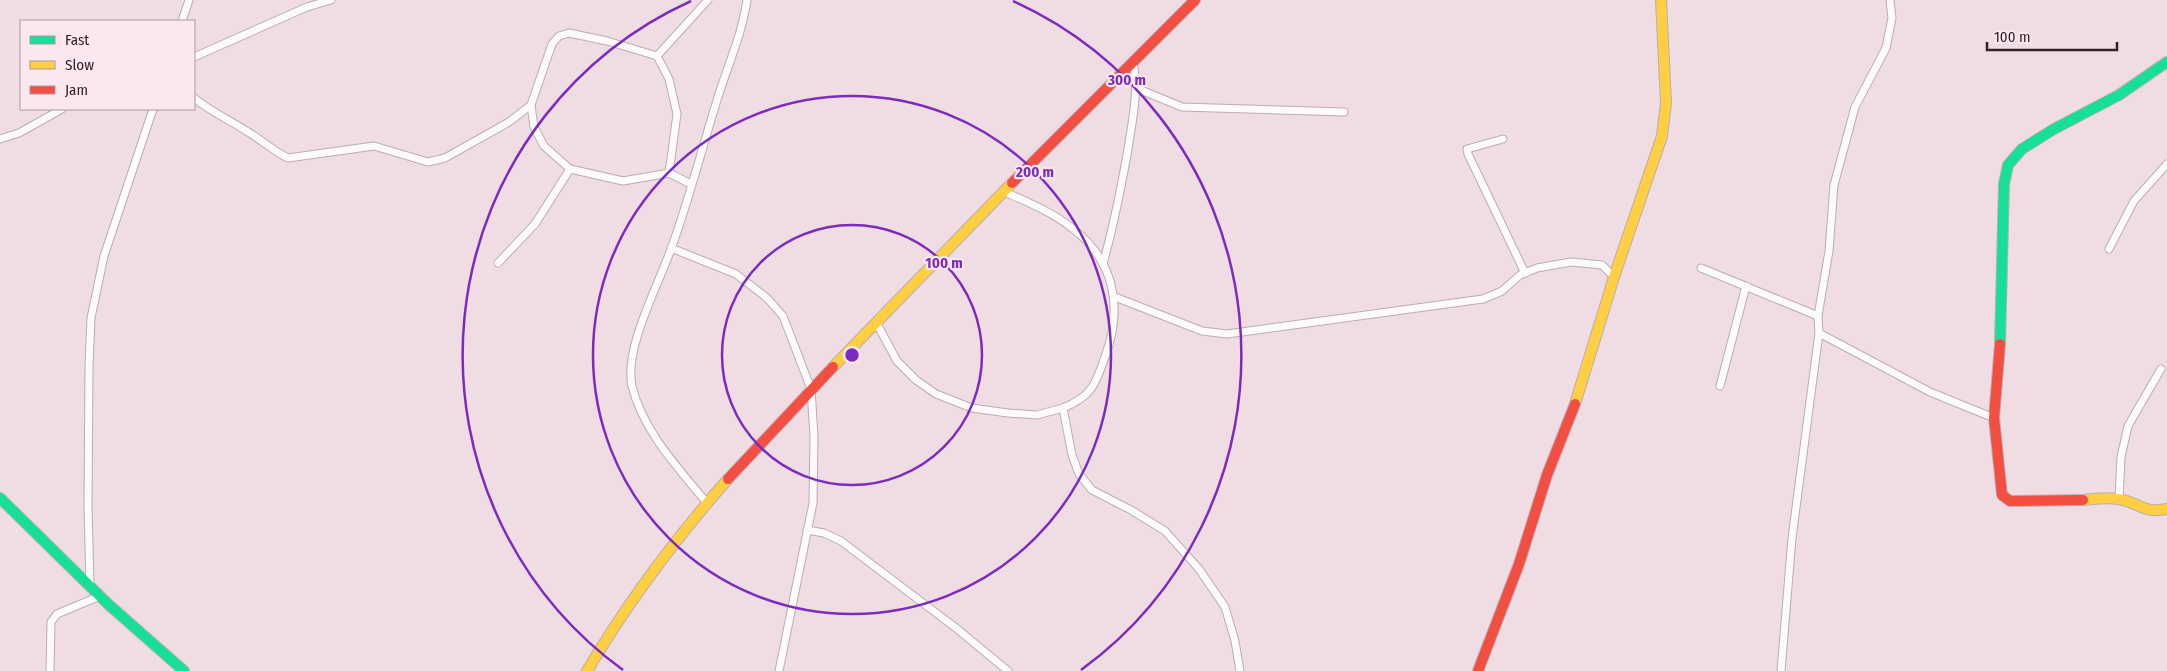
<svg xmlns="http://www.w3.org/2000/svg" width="2167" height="671" font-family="'Fira Sans Condensed',sans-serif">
<rect width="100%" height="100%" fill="#efdde3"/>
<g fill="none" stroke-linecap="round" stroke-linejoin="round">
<defs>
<g id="street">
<polyline points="182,21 189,0"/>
<polyline points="657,56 669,79 677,114 669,173"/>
<polyline points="194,57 307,7 331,0"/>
<polyline points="1136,88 1182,107 1344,112"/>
<path d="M194,98C211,112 230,120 248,132C262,140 273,151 288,158L374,146L428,162L445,158L509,122L531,105L552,44L559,36L569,33L607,41L657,56L708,0"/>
<polyline points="531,105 534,127 544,146 570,169 623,181 669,173 691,184"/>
<polyline points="0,139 19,133 62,109"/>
<polyline points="1503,139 1467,149 1468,154 1525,273"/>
<path d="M1005,192C1027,202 1052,212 1072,228C1114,260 1123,306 1106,354C1096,383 1093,396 1063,408"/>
<polyline points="671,248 736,274 767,298 783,316 811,389 814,437 813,503 779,671"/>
<polyline points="2109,249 2134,201 2167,164"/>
<polyline points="498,263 535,224 570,169"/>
<path d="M1103,264C1114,224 1122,184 1129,143C1133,116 1139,89 1133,62"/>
<polyline points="1701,268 1818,316"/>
<polyline points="1115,297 1202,331 1227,334 1483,299 1502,291 1520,275 1537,268 1571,262 1602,265 1614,277"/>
<polyline points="876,322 897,361 916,380 936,394 972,408 1008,413 1037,415 1063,408 1072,455 1079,474 1092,490 1131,510 1165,531 1199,569 1225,607 1235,641 1240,671"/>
<polyline points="1819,333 1930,392 1994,418"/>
<polyline points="1720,386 1746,286"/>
<polyline points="2119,499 2121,457 2128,426 2161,369"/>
<path d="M707,503C678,468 643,431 632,386C624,348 658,286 671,249C689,200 702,148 718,97C728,65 742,34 747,0"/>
<polyline points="807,530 824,533 841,541 956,628 1008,671"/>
<polyline points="90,586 88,508 89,366 91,318 104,256 153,109"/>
<polyline points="50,671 51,622 57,614 100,596"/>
<polyline points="1781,671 1792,538 1819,333 1818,316 1829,251 1834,185 1855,107 1886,48 1892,18 1890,0"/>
</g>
<g id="fast">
<polyline points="2000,344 2004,184 2008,165 2022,149 2054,129 2119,95 2167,62"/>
<polyline points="0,498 108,604 184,671"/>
</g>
<g id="slow">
<polyline points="833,367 1012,183"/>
<polyline points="1575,404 1614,277 1662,136 1666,103 1661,0"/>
<path d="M2083,500C2094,499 2107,497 2118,499C2139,502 2142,514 2167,509"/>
<path d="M587,671C628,602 675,539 728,479"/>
</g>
<g id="jam">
<polyline points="1012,183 1195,0"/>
<polyline points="2000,344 1994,418 2002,495 2010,501 2083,500"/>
<polyline points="728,479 833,367"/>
<polyline points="1478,671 1519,564 1547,475 1575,404"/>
</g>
</defs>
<use href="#street" stroke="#bbadb2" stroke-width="9"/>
<use href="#fast" stroke="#bbadb2" stroke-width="12"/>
<use href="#slow" stroke="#bbadb2" stroke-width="12"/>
<use href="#jam" stroke="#bbadb2" stroke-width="12"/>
<use href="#street" stroke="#fdfafb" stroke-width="7"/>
<use href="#fast" stroke="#16e098" stroke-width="10"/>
<use href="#slow" stroke="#ffcf43" stroke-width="10"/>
<use href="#jam" stroke="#f24e42" stroke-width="10"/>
</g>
<g fill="none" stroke="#7b2cbf" stroke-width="2.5">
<circle cx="852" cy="355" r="130"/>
<circle cx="852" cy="355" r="259"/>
<path d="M623 670A389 389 0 0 1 691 1M1013 1A389 389 0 0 1 1081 670"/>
</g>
<circle cx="852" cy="355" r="8" fill="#7b2cbf" stroke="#fbe7ee" stroke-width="2.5"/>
<g font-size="15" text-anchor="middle" font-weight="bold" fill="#7b2cbf" stroke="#fbe7ee" stroke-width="4.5" stroke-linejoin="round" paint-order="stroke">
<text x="1127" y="85">300 m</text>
<text x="1035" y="177">200 m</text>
<text x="944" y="268">100 m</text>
</g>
<rect x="20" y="20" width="175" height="90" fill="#fbe7ee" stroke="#a9999e"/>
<rect x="30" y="36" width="25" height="8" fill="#16e098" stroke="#a9999e"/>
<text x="65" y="45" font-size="15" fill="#2f2327">Fast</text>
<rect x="30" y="61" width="25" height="8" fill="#ffcf43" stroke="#a9999e"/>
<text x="65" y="70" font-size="15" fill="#2f2327">Slow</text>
<rect x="30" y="86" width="25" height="8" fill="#f24e42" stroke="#a9999e"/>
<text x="65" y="95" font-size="15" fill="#2f2327">Jam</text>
<path d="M1987 42v8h130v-8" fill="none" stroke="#2f2327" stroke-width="2.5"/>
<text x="1994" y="42" font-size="15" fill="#2f2327" stroke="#fbe7ee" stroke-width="4" paint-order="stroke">100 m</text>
</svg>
